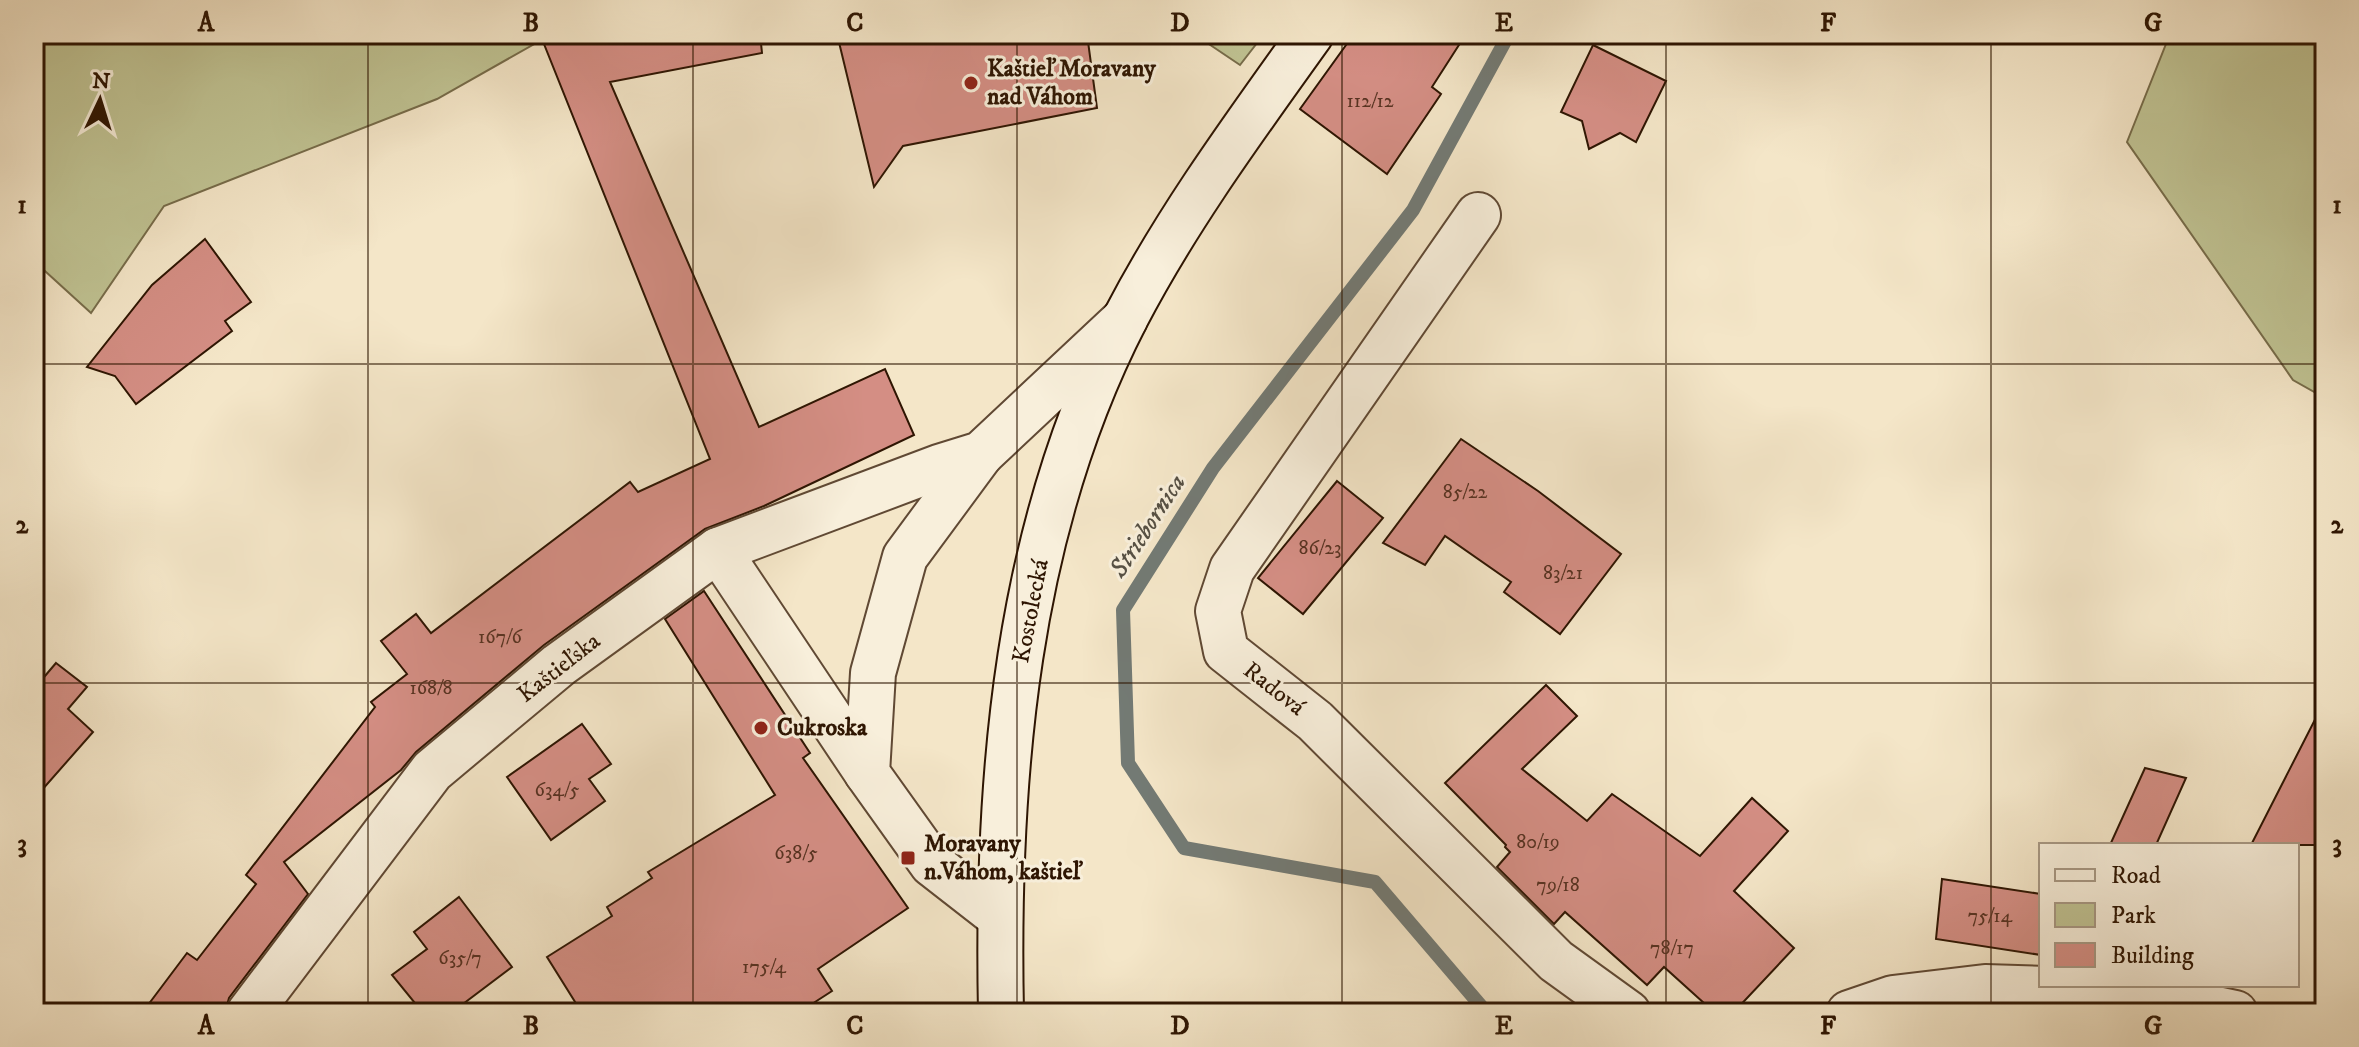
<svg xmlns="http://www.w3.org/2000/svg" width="2359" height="1047" font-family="'IM FELL DW Pica',serif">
<rect width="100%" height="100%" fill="#f4e6c8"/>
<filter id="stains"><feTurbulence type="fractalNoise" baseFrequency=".0025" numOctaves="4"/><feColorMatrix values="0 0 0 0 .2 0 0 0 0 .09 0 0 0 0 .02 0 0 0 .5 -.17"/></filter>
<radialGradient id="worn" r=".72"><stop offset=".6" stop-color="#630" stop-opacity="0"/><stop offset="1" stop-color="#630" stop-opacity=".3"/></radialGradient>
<g fill="#c0c393" stroke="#776c4a" stroke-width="2">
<polygon points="34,34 552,34 437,99 164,206 91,313 34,261"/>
<polygon points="1194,34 1264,34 1240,65"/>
<polygon points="2170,34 2325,34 2325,398 2293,380 2127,142"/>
</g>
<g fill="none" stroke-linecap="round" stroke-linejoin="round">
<polyline stroke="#737a74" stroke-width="14" points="1487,1013 1375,882 1184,848 1128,763 1123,610 1213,468 1413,210 1509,34"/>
</g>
<g fill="#d48e84" stroke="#2e1502" stroke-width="2">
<polygon points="540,34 760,34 762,53 610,82 759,427 885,369 914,435 764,506 705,529 544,645 416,752 401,770 284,862 308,894 229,998 225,1013 142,1013 187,953 197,960 256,884 246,875 375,707 371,702 407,674 381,641 416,614 431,633 630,482 638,492 710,459"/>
<polygon points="837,34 1087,34 1097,108 903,146 874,187"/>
<polygon points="1354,34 1466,34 1432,87 1441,94 1387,174 1300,109"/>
<polygon points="1593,45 1666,81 1636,142 1620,133 1589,149 1582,121 1561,112"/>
<polygon points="205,239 251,302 225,321 232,331 136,404 115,376 87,367 152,285"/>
<polygon points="1461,439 1538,491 1621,554 1560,634 1504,592 1511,582 1445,536 1425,565 1383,543"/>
<polygon points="1337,481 1383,518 1303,614 1258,578"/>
<polygon points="704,591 810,753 803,758 908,908 818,969 832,991 798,1013 582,1013 547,957 612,916 607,907 652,878 648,872 775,795 665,619"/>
<polygon points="56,663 87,687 68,709 93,732 34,799 34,679 39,683"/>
<polygon points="1546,685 1577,716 1522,769 1587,821 1612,794 1700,856 1752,798 1788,831 1734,891 1794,948 1733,1013 1715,1013 1664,967 1647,985 1565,912 1554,924 1497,867 1510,852 1505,847 1506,845 1445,783"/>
<polygon points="2325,700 2325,845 2251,845"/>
<polygon points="582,724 611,764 589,779 605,801 551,840 507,777"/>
<polygon points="2145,768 2186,778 2156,845 2110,845"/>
<polygon points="1942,879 2041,894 2041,955 1936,939"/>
<polygon points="459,897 512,967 451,1013 423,1013 392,975 427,949 414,932"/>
</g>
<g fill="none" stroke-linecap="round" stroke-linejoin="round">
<defs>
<g id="minor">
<polyline points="1478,215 1232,569 1218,611 1226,651 1315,721 1556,961 1628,1013"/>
<polyline points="981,454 905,557 873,673 867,773 932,864 1000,917"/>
<polyline points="718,550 867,773"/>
<polyline points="249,1013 432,771 559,665 718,550 939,467 981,454 1125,319"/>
<polyline points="1849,1013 1893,998 1985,987 2136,992 2235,1013"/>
</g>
<path id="secondary" d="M1001,1013C996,778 1016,530 1126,317C1178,217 1246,125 1311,34"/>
</defs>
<use href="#minor" stroke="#604934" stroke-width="48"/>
<use href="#secondary" stroke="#2e1502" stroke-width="48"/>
<use href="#minor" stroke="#f8efdb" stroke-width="44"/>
<use href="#secondary" stroke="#f8efdb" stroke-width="44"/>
</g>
<path fill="none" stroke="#2e1502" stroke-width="2" stroke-opacity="0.55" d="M368,34V1013M693,34V1013M1017,34V1013M1342,34V1013M1666,34V1013M1991,34V1013M34,364H2325M34,683H2325"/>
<g fill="#8f2418" stroke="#f8efdb" stroke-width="3">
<circle cx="971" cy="83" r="8"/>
<circle cx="761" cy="728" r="8"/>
<rect x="900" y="850" width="16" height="16" rx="4"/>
</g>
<g text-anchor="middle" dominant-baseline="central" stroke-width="6" stroke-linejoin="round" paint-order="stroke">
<g font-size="20" fill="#583322">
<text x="1370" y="101">112/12</text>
<text x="1465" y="492">85/22</text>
<text x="1320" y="548">86/23</text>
<text x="1563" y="573">83/21</text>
<text x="500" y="637">167/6</text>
<text x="431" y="688">168/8</text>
<text x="557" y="790">634/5</text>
<text x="1538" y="842">80/19</text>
<text x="796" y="853">638/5</text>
<text x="1558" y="885">79/18</text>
<text x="1990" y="916">75/14</text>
<text x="1672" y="948">78/17</text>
<text x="460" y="958">635/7</text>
<text x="764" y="967">175/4</text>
</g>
<g font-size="24" font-weight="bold" fill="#2e1502" stroke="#f8efdb" text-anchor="start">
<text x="987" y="69">Kaštieľ Moravany<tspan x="987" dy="28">nad Váhom</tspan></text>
<text x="777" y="728">Cukroska</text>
<text x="924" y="844">Moravany<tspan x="924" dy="28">n.Váhom, kaštieľ</tspan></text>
</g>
<g font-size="24" fill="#2e1502" stroke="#f8efdb">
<text transform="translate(1031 611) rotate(-79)">Kostolecká</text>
<text transform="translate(559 668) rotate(-38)">Kaštieľska</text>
<text transform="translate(1274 689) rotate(38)">Radová</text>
</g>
<g font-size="26" font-style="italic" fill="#565044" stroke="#f8efdb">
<text transform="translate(1148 526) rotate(-57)">Striebornica</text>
</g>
</g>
<rect width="2359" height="1047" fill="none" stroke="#f4e6c8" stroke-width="88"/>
<rect x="2039" y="843" width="260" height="144" fill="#f8efdb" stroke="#a79884" stroke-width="2"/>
<rect x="2055" y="869" width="40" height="12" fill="#f8efdb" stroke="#a79884" stroke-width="2"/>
<text x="2111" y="883" font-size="24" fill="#2e1502">Road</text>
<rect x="2055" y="903" width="40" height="24" fill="#c0c393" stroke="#a79884" stroke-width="2"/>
<text x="2111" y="923" font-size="24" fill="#2e1502">Park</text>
<rect x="2055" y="943" width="40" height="24" fill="#d48e84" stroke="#a79884" stroke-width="2"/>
<text x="2111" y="963" font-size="24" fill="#2e1502">Building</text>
<g transform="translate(100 100) rotate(4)" stroke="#f8efdb" stroke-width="6" paint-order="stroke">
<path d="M0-6L14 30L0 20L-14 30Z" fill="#2e1502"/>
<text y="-12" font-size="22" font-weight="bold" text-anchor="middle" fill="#2e1502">N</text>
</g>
<rect x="44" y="44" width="2271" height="959" fill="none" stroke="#2e1502" stroke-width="3"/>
<g font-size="26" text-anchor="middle" font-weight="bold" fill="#2e1502">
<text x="206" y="31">A</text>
<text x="531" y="31">B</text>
<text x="855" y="31">C</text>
<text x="1180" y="31">D</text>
<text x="1504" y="31">E</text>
<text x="1828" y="31">F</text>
<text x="2153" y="31">G</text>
<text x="22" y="213">1</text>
<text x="2337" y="213">1</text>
<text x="22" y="533">2</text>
<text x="2337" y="533">2</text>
<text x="22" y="852">3</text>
<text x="2337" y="852">3</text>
<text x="206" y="1034">A</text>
<text x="531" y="1034">B</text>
<text x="855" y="1034">C</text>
<text x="1180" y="1034">D</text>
<text x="1504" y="1034">E</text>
<text x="1828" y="1034">F</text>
<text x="2153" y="1034">G</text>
</g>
<rect width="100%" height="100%" filter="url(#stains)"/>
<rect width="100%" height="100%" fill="url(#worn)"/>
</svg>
